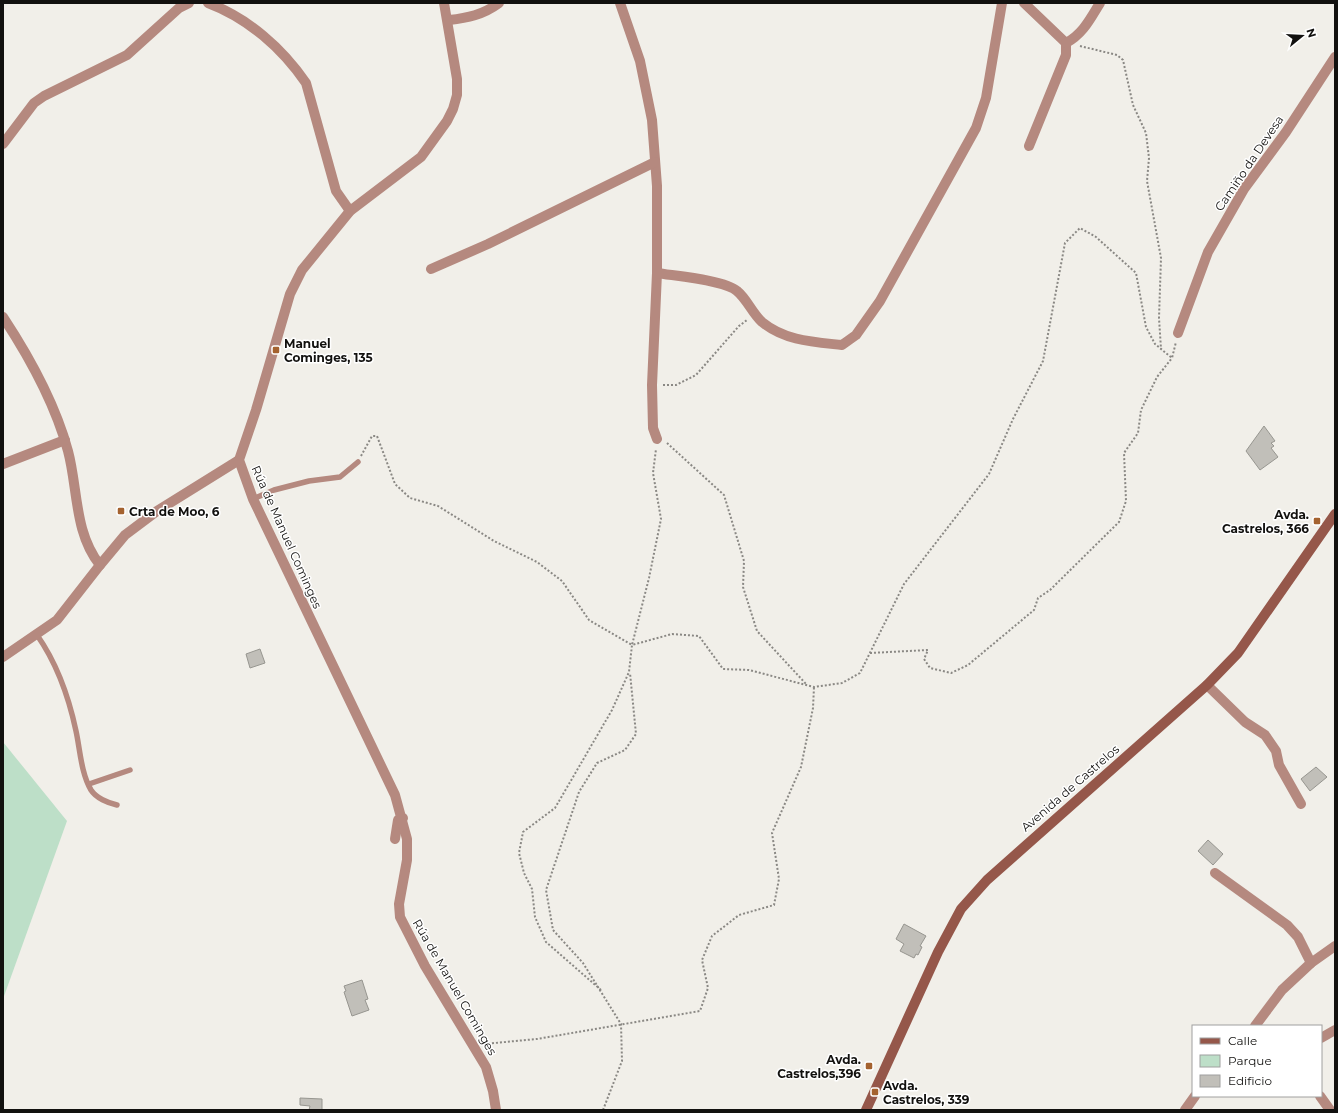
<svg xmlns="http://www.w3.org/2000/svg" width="1338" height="1113" font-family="Montserrat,sans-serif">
<rect width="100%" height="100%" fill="#f1efe9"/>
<polygon fill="#bddfc8" points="3,742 67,821 3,999"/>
<g fill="#c1bfb9" stroke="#979690">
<polygon points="1264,426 1275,441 1271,443 1274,446 1271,448 1278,457 1260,470 1246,451"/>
<polygon points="260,649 265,663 250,668 246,654"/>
<polygon points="1316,767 1327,777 1310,791 1301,779"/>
<polygon points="1208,840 1223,854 1213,865 1198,851"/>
<polygon points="904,924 926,936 920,946 922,947 918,955 916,954 914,958 900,951 904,944 896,939"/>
<polygon points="362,980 368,999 365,1000 369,1010 352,1016 344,992 346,991 344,986"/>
<polygon points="300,1098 322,1099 322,1110 309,1110 310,1106 300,1105"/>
</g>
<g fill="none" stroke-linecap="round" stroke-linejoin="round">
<g stroke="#8a8884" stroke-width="2" stroke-dasharray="2 2" stroke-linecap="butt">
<polyline points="1080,46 1117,55 1123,60 1133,105 1146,133 1149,158 1147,181 1161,258 1159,318 1161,349"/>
<polyline points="663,385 676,385 696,375 739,326 747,320"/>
<polyline points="667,443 724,495 744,561 743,587 757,631 807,685"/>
<polyline points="361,456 372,436 377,436 395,484 410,498 438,506 494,541 537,562 562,581 589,620 632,645 649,578 661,519 653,473 656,449"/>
<polyline points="870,653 928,650 924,659 930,668 951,673 968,665 1034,610 1038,598 1050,590 1119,522 1126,501 1124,453 1138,433 1141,410 1157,377 1172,358"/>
<polyline points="601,990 546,942 535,917 532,889 524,873 519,853 523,832 555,808 612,710 629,672 632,645 672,634 699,636 723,669 749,670 814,687 842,683 860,673 904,584 989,474 1013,419 1043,361 1065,243 1080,228 1096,237 1136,273 1146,327 1155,344 1172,358 1176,342"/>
<polyline points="484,1044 537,1039 700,1011 708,988 702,960 712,936 739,915 774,905 779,879 772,833 801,767 813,708 814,687"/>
<polyline points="603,1110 622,1061 621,1024 583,963 553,930 546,890 579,792 597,763 625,750 636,734 630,673"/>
</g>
<g stroke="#b5897f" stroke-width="5.5">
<polyline points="253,499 274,490 309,481 340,477 358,462"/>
<path d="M37,635C56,662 69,698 76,731C80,749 81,773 91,790C96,798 108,803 117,805"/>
<polyline points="89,784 130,770"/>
</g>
<g stroke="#b5897f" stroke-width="10">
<path d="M208,3C248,18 282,48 306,83L336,191L350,211"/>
<polyline points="620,3 640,61 652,120 657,186 657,273 652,385 653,428 657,439"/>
<polyline points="1024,3 1066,43 1066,55 1029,146"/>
<path d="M449,20C467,18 483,15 499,3"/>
<path d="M1066,43C1083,34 1090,19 1100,3"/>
<polyline points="3,144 34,103 44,96 127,55 179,8 189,3"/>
<polyline points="431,269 488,244 655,162"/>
<path d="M657,273C675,276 725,280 737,291C747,299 752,313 762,322C785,341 814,342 842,345L856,335L880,301L976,128L986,98L1002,3"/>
<path d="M3,317C30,358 55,403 68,451C78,488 74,533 100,565"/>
<polyline points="1178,333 1208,252 1244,189 1286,132 1335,57"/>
<polyline points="3,464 65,440"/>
<polyline points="1207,685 1245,722 1265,735 1276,751 1279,765 1301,804"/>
<polyline points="395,839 398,820 403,818"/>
<polyline points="1215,873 1287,925 1298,937 1311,963"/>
<polyline points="1255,1026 1282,990 1311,963 1335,946"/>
<polyline points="1321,1038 1335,1030"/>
<polyline points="1320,1096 1330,1110"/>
<polyline points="1185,1110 1195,1096"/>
</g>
<g stroke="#b5897f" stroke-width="10">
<polyline points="444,3 457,79 457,95 453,109 447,121 421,157 350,211 302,270 290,294 256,410 239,460 253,499 395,795 407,839 407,860 399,904 400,917 425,966 486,1067 493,1091 496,1110"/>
<polyline points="3,657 57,620 100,565 125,535 157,511 239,460"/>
</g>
<polyline stroke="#95574a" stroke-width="10" points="866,1110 938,952 961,909 987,880 1207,685 1238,653 1335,514"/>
</g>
<g fill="#a4622f" stroke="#fff" stroke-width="1.5">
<rect x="272" y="346" width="8" height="8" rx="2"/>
<rect x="117" y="507" width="8" height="8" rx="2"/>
<rect x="1313" y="517" width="8" height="8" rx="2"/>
<rect x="865" y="1062" width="8" height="8" rx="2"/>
<rect x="871" y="1088" width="8" height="8" rx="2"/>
</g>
<g text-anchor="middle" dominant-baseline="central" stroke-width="3" stroke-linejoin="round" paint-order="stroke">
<g font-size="12" fill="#12110f" stroke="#fff">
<text transform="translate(1249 163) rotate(-56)">Camiño da Devesa</text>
<text transform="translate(287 537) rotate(66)">Rúa de Manuel Cominges</text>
<text transform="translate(1070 788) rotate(-41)">Avenida de Castrelos</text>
<text transform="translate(455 987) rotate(60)">Rúa de Manuel Cominges</text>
</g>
<g font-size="12" font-weight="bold" fill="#12110f" stroke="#fff" text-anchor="start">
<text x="284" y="343">Manuel<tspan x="284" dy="14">Cominges, 135</tspan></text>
<text x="129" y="511">Crta de Moo, 6</text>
<text x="1309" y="514" text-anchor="end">Avda.<tspan x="1309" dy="14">Castrelos, 366</tspan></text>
<text x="861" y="1059" text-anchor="end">Avda.<tspan x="861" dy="14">Castrelos,396</tspan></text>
<text x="883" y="1085">Avda.<tspan x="883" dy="14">Castrelos, 339</tspan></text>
</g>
</g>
<rect width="1338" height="1113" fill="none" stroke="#12110f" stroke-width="8"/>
<rect x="1192" y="1025" width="130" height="72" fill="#ffffff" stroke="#a0a09f"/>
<rect x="1200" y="1038" width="20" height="6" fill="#95574a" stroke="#a0a09f"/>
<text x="1228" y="1045" font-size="12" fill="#12110f">Calle</text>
<rect x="1200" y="1055" width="20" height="12" fill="#bddfc8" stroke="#a0a09f"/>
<text x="1228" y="1065" font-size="12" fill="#12110f">Parque</text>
<rect x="1200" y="1075" width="20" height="12" fill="#c1bfb9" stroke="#a0a09f"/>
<text x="1228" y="1085" font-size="12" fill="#12110f">Edificio</text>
<g transform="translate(1302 36) rotate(72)" stroke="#ffffff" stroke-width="3" paint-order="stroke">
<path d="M0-3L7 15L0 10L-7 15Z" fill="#12110f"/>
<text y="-6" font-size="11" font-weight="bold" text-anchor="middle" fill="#12110f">N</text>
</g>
</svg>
